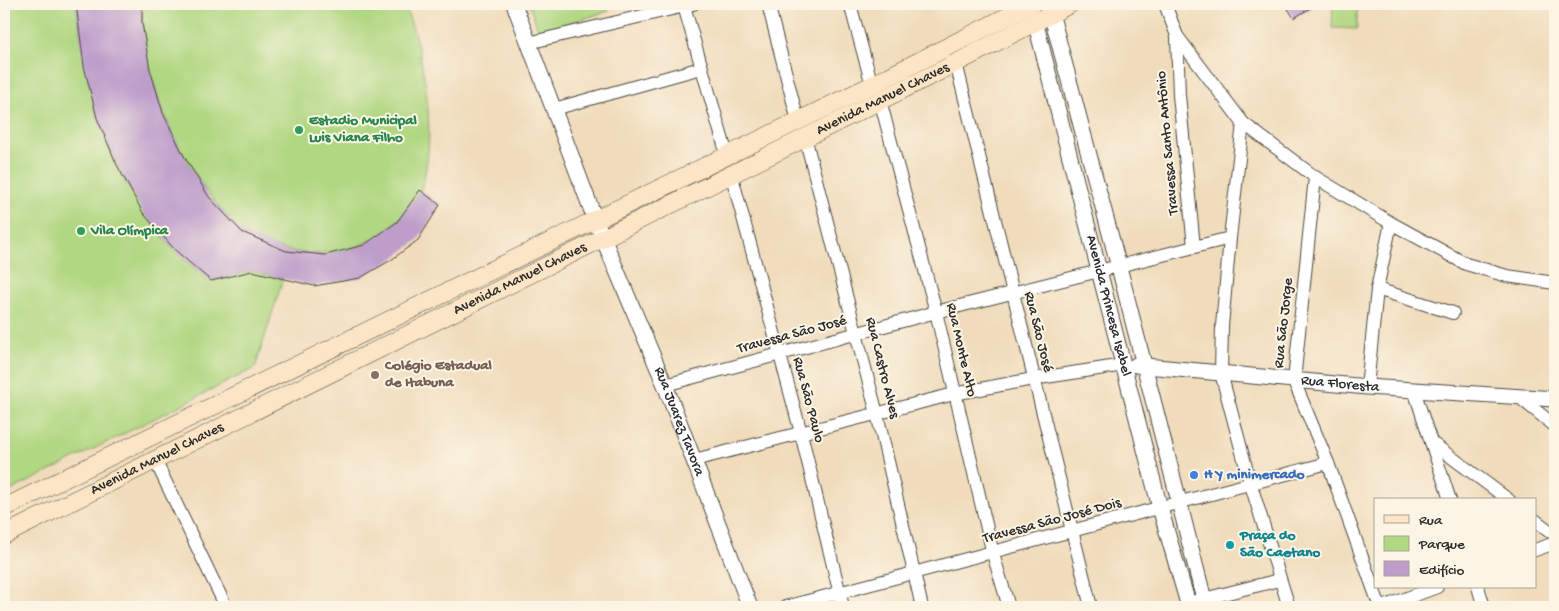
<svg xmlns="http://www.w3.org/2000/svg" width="1559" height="611" font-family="'Gochi Hand',sans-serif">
<rect width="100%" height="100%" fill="#fcf5e5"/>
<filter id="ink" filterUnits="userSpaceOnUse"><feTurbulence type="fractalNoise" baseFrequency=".02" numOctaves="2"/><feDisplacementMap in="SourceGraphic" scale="10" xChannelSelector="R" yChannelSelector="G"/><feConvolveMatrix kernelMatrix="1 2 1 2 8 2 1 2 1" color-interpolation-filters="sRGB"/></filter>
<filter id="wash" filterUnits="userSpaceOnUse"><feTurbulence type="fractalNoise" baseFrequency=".0096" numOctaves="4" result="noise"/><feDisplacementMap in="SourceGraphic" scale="20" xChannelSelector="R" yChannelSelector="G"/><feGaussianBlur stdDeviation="1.12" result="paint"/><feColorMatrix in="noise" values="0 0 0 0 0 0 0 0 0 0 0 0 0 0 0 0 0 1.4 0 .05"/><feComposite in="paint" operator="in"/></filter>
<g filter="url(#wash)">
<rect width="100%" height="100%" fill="#f0dcbb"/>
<g fill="#b0d781" stroke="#6e8156">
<path d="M4,4H76C89,100 107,174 173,249C184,261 199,271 211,281L252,271L283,279L255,368L4,494Z"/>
<path d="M142,4H404C425,54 438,136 421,189C418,196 410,204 406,210C368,262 294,264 243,232C237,229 232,221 227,216C206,193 189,167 175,138C155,96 142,50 142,4Z"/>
<polygon points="529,4 607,4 609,11 539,32"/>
<polygon points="1333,4 1357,4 1357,29 1332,28"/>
</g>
<g id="blocks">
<g fill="#be9dcb">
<polygon points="76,4 142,4 142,23 150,69 163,113 184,156 209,197 242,232 286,251 325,255 364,245 397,222 420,190 440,205 418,240 391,260 360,278 314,286 252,271 211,281 175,250 143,213 117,165 97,118 84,66"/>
<polygon points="1285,4 1317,4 1294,18"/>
</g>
</g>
</g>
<g filter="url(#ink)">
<use href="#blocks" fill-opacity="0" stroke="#494641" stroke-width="1"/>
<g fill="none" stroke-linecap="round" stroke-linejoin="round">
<defs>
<g id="minor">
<polyline points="768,4 798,121"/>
<polyline points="850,4 872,85"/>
<polyline points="1165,4 1177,36 1243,123 1315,177 1391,223 1466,264 1507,276 1555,283"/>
<polyline points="684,6 727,155"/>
<polyline points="1177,36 1179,95 1194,247"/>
<polyline points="528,43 693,4"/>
<polyline points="956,63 1091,607"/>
<polyline points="880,100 936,312 993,554 1009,607"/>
<polyline points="554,109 701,68"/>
<polyline points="805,137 877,414 922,607"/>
<polyline points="731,173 801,433 843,607"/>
<polyline points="1315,177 1294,381 1328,463 1380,607"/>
<polyline points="1230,238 1222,326 1221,373 1250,482 1289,607"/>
<polyline points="1377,289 1453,313"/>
<polyline points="665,385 936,312 1230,238 1243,123"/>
<polyline points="1367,387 1377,289 1391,223"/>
<polyline points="1414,390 1450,500"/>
<polyline points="1519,397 1555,426"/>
<polyline points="1431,442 1509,500"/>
<polyline points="155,460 226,607"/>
<polyline points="694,460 954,394 1033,379 1124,365"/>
<polyline points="1535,520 1555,535"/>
<polyline points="1535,550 1555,543"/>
<polyline points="1478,587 1484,607"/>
<polyline points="1188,603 1279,580"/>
<polyline points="785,607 1328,463"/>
<polyline points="1383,607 1437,587"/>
</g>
<g id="tertiary">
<path id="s1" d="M514,4L595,219L665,385L750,607"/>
<polyline points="1051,13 1119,267 1206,607"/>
<path id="s2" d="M1035,21L1160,508L1189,607"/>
<path id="s3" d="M1136,365L1367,387L1555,399"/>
</g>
<g id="secondary">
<polyline points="4,508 872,85 1032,4"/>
<path id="s4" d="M4,535L956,63L1070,4"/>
</g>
</defs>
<use href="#minor" stroke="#494641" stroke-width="14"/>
<use href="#tertiary" stroke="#494641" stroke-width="17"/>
<use href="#secondary" stroke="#494641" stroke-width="19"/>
<use href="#minor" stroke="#fff" stroke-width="12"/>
<use href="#tertiary" stroke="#fff" stroke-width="15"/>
<use href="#secondary" stroke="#fce5c4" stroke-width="18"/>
</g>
</g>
<g fill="#2e9e5b" stroke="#fcf5e5" stroke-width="2">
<circle cx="299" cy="130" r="5"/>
<circle cx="81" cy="231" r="5"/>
</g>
<circle fill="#8d6e63" stroke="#fcf5e5" stroke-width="2" cx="375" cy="375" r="5"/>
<circle fill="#3f7fe0" stroke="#fcf5e5" stroke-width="2" cx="1194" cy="475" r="5"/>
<circle fill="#0f9aa8" stroke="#fcf5e5" stroke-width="2" cx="1230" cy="545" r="5"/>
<g text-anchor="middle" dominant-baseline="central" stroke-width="4" stroke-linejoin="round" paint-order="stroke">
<g font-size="15" fill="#2b2b2b" stroke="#fcf5e5">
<text stroke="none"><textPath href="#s4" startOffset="981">Avenida Manuel Chaves</textPath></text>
<text transform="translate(1168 143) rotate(-95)">Travessa Santo Antônio</text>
<text stroke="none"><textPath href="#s4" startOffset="576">Avenida Manuel Chaves</textPath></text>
<text stroke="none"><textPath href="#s2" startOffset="294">Avenida Princesa Isabel</textPath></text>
<text transform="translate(1284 323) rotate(-84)">Rua São Jorge</text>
<text transform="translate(1038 332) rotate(76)">Rua São José</text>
<text transform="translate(792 335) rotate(-15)">Travessa São José</text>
<text transform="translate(961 350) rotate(77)">Rua Monte Alto</text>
<text transform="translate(882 368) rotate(76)">Rua Castro Alves</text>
<text stroke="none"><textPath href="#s3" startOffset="205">Rua Floresta</textPath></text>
<text transform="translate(808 400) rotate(75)">Rua São Paulo</text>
<text stroke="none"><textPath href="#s1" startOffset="449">Rua Juarez Tavora</textPath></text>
<text stroke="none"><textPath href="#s4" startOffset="171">Avenida Manuel Chaves</textPath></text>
<text transform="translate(1052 521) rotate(-15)">Travessa São José Dois</text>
</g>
<g font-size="15" font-weight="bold" fill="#27864d" stroke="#fcf5e5" text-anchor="start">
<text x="309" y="121">Estadio Municipal<tspan x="309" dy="17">Luis Viana Filho</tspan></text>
<text x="91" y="231">Vila Olímpica</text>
</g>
<g font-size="15" font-weight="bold" fill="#785e54" stroke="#fcf5e5" text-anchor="start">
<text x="385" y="366">Colégio Estadual<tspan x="385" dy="17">de Itabuna</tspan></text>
</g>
<g font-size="15" font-weight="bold" fill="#366cbe" stroke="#fcf5e5" text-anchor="start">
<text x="1204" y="475">H Y minimercado</text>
</g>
<g font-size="15" font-weight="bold" fill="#0d838f" stroke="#fcf5e5" text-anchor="start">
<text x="1240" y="536">Praça do<tspan x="1240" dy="17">São Caetano</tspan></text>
</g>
</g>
<rect width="1559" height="611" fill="none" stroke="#fcf5e5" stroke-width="20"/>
<rect x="1374" y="498" width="162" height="90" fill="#fcf5e5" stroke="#a8a49b"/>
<rect x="1384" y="515" width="25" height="8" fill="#fce5c4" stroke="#a8a49b"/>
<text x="1419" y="524" font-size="15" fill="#2b2b2b">Rua</text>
<rect x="1384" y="536" width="25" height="15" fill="#b0d781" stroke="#a8a49b"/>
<text x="1419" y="548" font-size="15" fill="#2b2b2b">Parque</text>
<rect x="1384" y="561" width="25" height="15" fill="#be9dcb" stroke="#a8a49b"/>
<text x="1419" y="574" font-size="15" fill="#2b2b2b">Edifício</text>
</svg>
